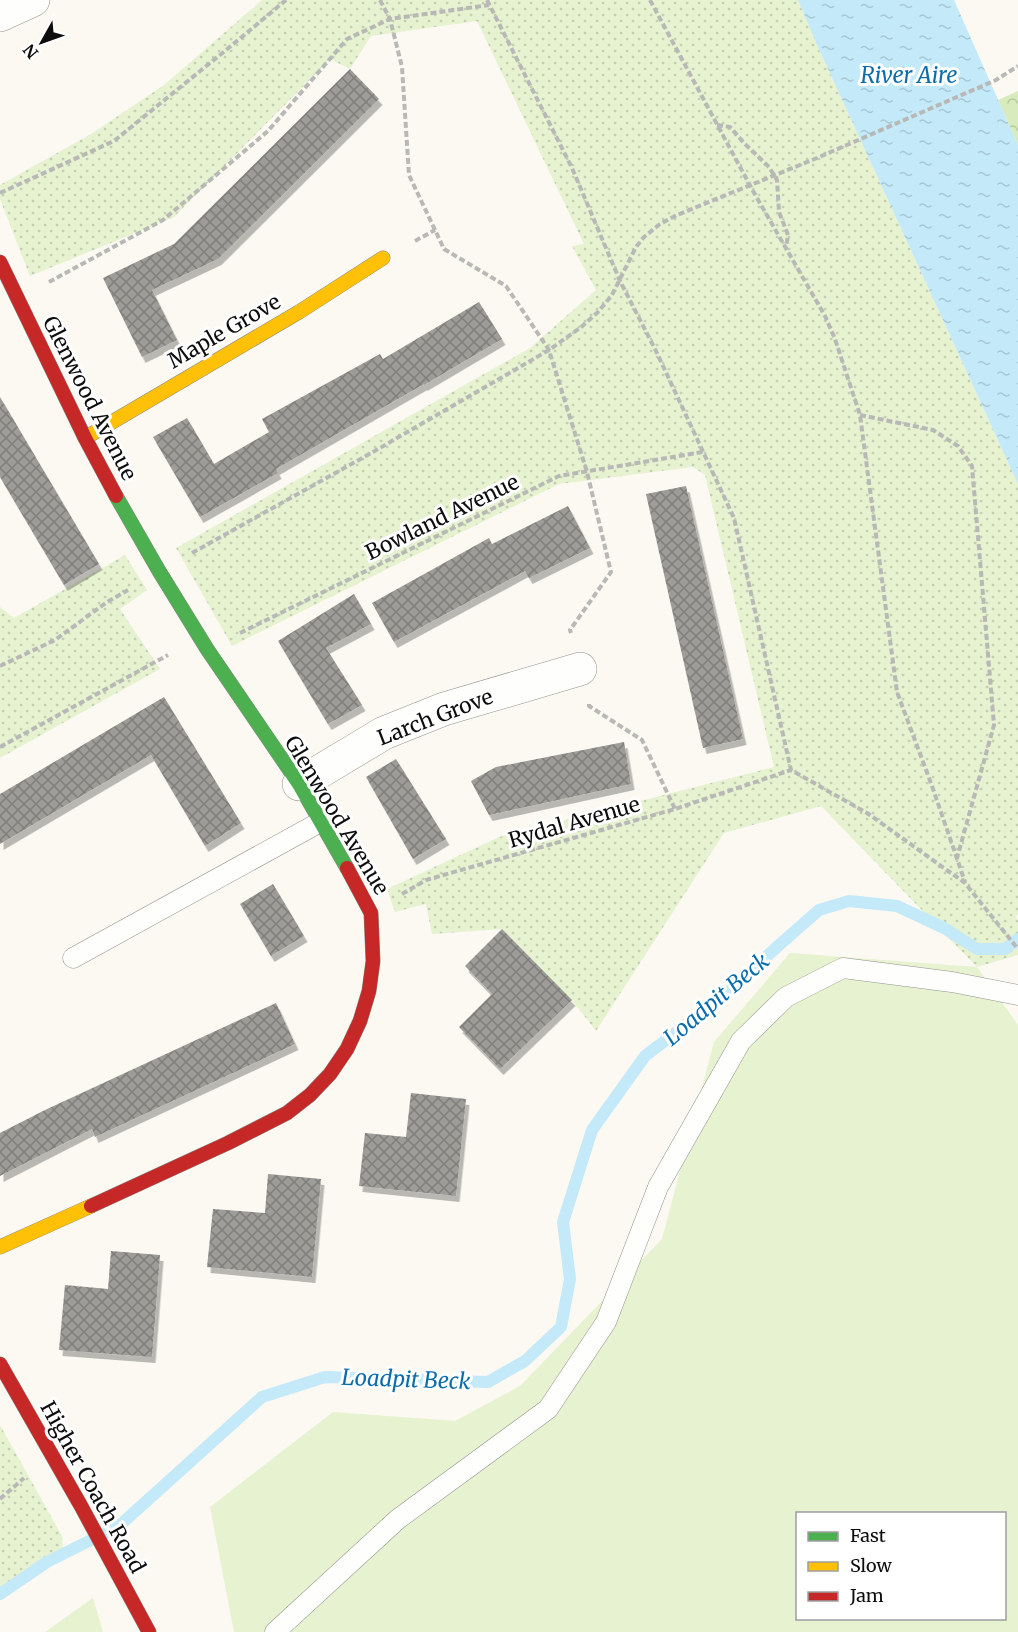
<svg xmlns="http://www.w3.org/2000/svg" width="1018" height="1632" font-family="Merriweather,serif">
<defs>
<pattern id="forest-crowns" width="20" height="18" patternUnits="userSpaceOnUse" patternTransform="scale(1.5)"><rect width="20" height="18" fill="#d7ebbd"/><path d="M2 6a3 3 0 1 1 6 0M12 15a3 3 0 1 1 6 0" fill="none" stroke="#b7c8a1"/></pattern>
<pattern id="park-dots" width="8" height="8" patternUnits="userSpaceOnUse" patternTransform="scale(1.5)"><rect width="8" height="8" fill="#e6f2d0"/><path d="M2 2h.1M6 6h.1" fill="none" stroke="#c4ceb1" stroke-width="1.8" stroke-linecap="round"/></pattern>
<pattern id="water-ripples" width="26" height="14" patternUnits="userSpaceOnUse" patternTransform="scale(1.5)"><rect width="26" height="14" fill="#c4e9f9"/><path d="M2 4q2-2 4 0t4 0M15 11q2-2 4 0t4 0" fill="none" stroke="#a7c7d4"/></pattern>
<pattern id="building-cross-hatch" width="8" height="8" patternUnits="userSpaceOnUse" patternTransform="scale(1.5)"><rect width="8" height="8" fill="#9e9c98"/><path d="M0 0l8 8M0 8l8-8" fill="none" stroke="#7f7e7a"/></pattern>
<filter id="shadow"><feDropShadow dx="3.5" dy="6" stdDeviation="0" flood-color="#0004"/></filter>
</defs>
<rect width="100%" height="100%" fill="#fbf9f2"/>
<g fill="#e6f2d0" fill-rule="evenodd">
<path d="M790,953L977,967L1018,1025V1632H234L210,1507L333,1412L455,1421L520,1386L662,1239L714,1042ZM798,1514H1004V1618H798Z"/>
<polygon points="93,1598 103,1632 45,1632"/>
</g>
<polygon fill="url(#forest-crowns)" points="1018,91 1018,145 998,100"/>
<g fill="url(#park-dots)">
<polygon points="262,0 798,0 817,45 1018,484 1018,914 1016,917 1018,921 1018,955 977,967 821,806 724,833 596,1031 572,1000 502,929 432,934 426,904 395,912 387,889 499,837 774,767 705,475 693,467 559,484 232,646 176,548 530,348 596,290 572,246 584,244 477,21 371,36 350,69 330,59 174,217 30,276 0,199 0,185 91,134 164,85"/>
<polygon points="125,555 147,590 120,609 160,669 0,758 0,607 14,618"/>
<polygon points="0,1425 62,1536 63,1554 47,1562 0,1594"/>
</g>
<polygon fill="url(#water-ripples)" points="798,0 954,0 1018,145 1018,484 817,45"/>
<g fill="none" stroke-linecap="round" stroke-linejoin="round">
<polyline stroke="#c4e9f9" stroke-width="12" points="0,1594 47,1562 119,1526 262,1397 325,1377 488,1382 525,1361 561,1327 570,1279 563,1222 592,1130 645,1056 725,995 778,946 819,910 849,901 897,906 944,928 977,949 1005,949 1018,939"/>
</g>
<g fill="url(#building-cross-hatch)" filter="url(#shadow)">
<polygon points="350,69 379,99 218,259 152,290 177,340 142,357 103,278 174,244"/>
<polygon points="479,302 502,339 424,385 424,384 276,469 278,473 200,517 153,437 187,418 214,464 269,432 262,419 380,354 383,359"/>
<polygon points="0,397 99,564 64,585 0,477"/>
<polygon points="686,486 743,739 703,748 646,494"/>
<polygon points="568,506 590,548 529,578 525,571 394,642 372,603 489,538 492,544"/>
<polygon points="354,594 371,624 326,648 362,705 328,724 278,641"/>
<polygon points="164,697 241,823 205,846 151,755 0,844 0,794"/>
<polygon points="624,742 631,784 489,815 471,781 496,767"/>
<polygon points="396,759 446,839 413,859 366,777"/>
<polygon points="273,884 304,936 271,956 240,904"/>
<polygon points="502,929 572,1000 500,1069 459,1027 492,994 465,966"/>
<polygon points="276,1003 295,1044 95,1137 92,1129 0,1176 0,1133 45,1110"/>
<polygon points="411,1093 466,1099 456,1196 359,1186 365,1133 406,1137"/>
<polygon points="268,1174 321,1179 312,1277 207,1267 213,1209 265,1213"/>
<polygon points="111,1251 160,1255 152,1357 59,1350 65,1285 108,1289"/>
</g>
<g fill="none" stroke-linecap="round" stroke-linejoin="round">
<defs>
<g id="lane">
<polyline points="73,958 322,821"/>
<polyline points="275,1632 398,1519 548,1409 606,1322 658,1187 741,1041 786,997 843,968 952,982 1018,995"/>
</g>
<g id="street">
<polyline points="0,15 33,0"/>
<polyline points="299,784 384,733 444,709 580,669"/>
</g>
<polyline id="fast" points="116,496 159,571 207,649 299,784 347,868"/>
<g id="slow">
<polyline points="85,438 299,312 383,258"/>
<polyline points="0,1247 91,1206"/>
</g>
<g id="jam">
<polyline points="0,262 85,438 116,496"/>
<polyline points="91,1206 228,1143 287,1113 310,1095 330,1074 347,1049 360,1021 369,991 373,961 371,913 347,868"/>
<polyline points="0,1364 81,1506 149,1632"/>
</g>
</defs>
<use href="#lane" stroke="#949390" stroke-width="21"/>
<use href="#street" stroke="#949390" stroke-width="34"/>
<use href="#fast" stroke="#8b8a87" stroke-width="15"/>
<use href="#slow" stroke="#8b8a87" stroke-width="15"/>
<use href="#jam" stroke="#8b8a87" stroke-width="15"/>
<g stroke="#b8b8b6" stroke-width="4" stroke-dasharray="6 3" stroke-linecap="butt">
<polyline points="380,0 390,19 402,67 409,175 444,249 506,286 549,350 587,472 611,572 570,630 571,633"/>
<polyline points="487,0 572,168 620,281 656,351 734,518 791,770 867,813 965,883 1018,949"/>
<polyline points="650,0 753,191 825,316 835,339 860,415 897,692 932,786 965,882"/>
<polyline points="717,125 730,127 744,143 769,167 777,180 779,212 788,235 786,248"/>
<polyline points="0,193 114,141 231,46 286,0"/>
<polyline points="415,241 435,230"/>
<polyline points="49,282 163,220 268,131 347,39 390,19 489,5"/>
<polyline points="860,415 933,430 958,446 972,466 994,725 957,858"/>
<polyline points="192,553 373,452 549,350 580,328 598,312 612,295 636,247 644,237 660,224 677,215 817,158 996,80 1018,66"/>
<polyline points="240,633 559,476 703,452"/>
<polyline points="0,666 55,640 107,602 128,590"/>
<polyline points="589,704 589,706 642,740 675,809"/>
<polyline points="0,747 168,655"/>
<polyline points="402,894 426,880 675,809 791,770"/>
<polyline points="0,1499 24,1478"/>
</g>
<use href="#lane" stroke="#fefefd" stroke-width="20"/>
<use href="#street" stroke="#fefefd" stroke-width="33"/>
<use href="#fast" stroke="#4caf50" stroke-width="14"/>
<use href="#slow" stroke="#ffc107" stroke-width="14"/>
<use href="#jam" stroke="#c62828" stroke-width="14"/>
</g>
<g text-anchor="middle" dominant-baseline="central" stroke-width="6" stroke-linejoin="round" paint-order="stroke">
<g font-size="21" fill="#0d0d0d" stroke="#fff">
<text transform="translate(224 331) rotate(-30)">Maple Grove</text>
<text transform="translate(90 398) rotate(63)">Glenwood Avenue</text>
<text transform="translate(442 517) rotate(-26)">Bowland Avenue</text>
<text transform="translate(435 717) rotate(-21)">Larch Grove</text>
<text transform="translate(337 815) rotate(59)">Glenwood Avenue</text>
<text transform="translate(574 822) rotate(-16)">Rydal Avenue</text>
<text transform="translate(93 1487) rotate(61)">Higher Coach Road</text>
</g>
<g font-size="22" font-style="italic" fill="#0b6dab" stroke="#fff">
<text x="909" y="75">River Aire</text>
<text transform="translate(716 999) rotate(-40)">Loadpit Beck</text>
<text transform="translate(406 1379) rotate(2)">Loadpit Beck</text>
</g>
</g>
<rect x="796" y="1512" width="210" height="108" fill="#ffffff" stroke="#9e9e9e" stroke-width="1.5"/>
<rect x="808" y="1532" width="30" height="9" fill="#4caf50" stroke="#9e9e9e" stroke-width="1.5"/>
<text x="850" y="1542" font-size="18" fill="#0d0d0d">Fast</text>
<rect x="808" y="1562" width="30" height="9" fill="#ffc107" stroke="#9e9e9e" stroke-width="1.5"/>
<text x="850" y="1572" font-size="18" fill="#0d0d0d">Slow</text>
<rect x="808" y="1592" width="30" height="9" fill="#c62828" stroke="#9e9e9e" stroke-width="1.5"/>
<text x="850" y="1602" font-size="18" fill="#0d0d0d">Jam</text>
<g transform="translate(42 42) rotate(230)" stroke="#ffffff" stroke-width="4.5" paint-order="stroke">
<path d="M0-4.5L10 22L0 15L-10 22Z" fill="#0d0d0d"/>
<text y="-9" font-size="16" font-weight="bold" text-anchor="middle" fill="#0d0d0d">N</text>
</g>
</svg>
